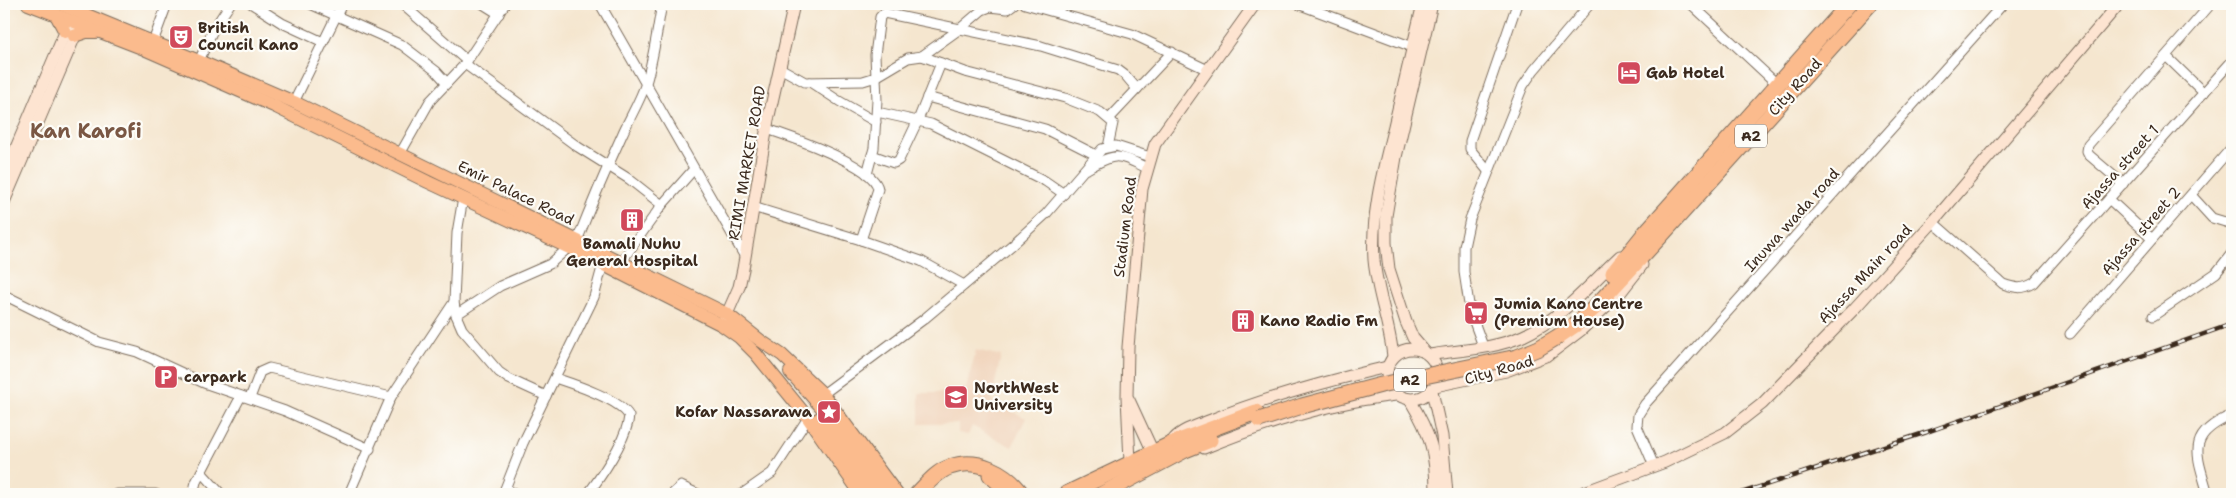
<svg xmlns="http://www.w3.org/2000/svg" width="2236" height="498" font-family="'Shantell Sans',sans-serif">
<rect width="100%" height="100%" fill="#fdfcf7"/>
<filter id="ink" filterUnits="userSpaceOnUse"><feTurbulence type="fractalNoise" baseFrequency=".02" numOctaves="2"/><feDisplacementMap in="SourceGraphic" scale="10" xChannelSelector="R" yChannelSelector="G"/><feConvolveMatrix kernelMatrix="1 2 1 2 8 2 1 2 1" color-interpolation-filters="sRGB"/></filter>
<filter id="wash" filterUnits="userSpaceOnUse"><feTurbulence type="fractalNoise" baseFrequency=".0096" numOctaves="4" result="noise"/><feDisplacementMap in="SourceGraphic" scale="20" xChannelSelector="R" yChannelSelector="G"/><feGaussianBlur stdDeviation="1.12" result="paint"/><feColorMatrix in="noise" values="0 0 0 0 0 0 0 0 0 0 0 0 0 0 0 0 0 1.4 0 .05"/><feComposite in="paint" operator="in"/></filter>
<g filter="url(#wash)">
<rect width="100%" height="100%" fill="#f5e6cf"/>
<polygon fill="#f1d5bd" points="976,350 1001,356 991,401 1026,418 1012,447 972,426 968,435 958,433 958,424 919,424 919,393 965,393"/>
</g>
<g filter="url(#ink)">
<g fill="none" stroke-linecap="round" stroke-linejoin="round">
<defs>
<g id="street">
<polyline points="252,4 282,23 323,42"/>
<polyline points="310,4 402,45 436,71 447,83"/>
<polyline points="402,4 467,61"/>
<polyline points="483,4 499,14"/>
<polyline points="600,4 745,257"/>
<polyline points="1025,4 1132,34 1208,70"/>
<polyline points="1298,4 1418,49"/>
<polyline points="1691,4 1778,85"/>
<polyline points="153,42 167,4"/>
<polyline points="922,56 961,28 982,10 990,7 1007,9 1014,4"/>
<polyline points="2166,56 2204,93"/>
<polyline points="199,61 213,30 230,4"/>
<polyline points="465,64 578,147 629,179 662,205"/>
<polyline points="780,68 805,82 863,81 876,77 908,58 922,56 965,72 1065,98 1100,112 1113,123 1108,147"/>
<polyline points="810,82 839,101 876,122"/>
<polyline points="927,97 1045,129 1096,155"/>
<polyline points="294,102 342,4"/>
<polyline points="877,112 931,124 1045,181 1064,194"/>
<polyline points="1109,119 1172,52"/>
<path d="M767,129C788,136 875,165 878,189L861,240"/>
<polyline points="400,154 430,101 465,64 505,4"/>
<polyline points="872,155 894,163 899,160 918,120 941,63"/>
<path d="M1087,169C1116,152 1117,154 1147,168"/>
<polyline points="1488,171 1470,149 1470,141 1517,4"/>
<polyline points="867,174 874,148 877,100 875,55 880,17 884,13 1041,46 1118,70 1126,76 1137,89"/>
<polyline points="2123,184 2089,155 2087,151 2088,145 2211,4"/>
<polyline points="2191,195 2212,218 2232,224"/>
<polyline points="463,198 457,233 454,302 456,315 462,329 499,372 509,379 546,396"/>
<polyline points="2109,199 2152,239"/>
<polyline points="753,207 861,240 921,261 964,285"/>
<path d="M1933,222L2003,284C2015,288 2022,290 2034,283L2232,61"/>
<path d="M577,241C591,205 606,170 622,135C630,117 640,101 646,83C654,57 657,30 662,4"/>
<polyline points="621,262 662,205 694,169"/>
<polyline points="4,295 99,342 137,352 204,383 285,411 370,449"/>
<polyline points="456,315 500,286 550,264 568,248"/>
<polyline points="2153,316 2216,273 2232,253"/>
<polyline points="2070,334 2232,147"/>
<polyline points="1483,346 1470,311 1464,272 1464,247 1470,219 1523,86 1534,70 1590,4"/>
<path d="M555,378C573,384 620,399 629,416C627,440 602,475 588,494"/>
<polyline points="823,394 924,319 1012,245 1046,214 1102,149 1116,146 1150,157"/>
<polyline points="250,398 260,372 269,368 391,397"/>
<polyline points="1654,466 1637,426 1638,415 1645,404 2003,4"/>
<polyline points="201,472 221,494"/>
<polyline points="505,489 517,494"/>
<polyline points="117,494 156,494"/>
<polyline points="193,494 196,482 241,396"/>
<polyline points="349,494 391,397 454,302"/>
<polyline points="503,494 523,443 594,297 603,264"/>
<polyline points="672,494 681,486 698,494"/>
<polyline points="742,494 772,473 808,418"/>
<path d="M2208,494C2196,452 2186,435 2232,415"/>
</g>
<g id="secondary">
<polyline points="4,176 69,23"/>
<polyline points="4,202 78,29"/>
<polyline points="724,321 739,287 743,269 768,120 794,4"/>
<circle cx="1412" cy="374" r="25"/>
<polyline points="1425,352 1413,338 1406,322 1389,269 1386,243 1386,216 1396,157 1432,4"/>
<path d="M1429,355C1460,350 1494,349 1523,336C1562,318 1589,285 1620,256"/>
<path d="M1393,357C1390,324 1377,293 1374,260C1371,214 1383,170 1394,126C1404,85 1413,44 1423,4"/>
<polyline points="1435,386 1506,371 1548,355 1581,330 1620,293 1642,265"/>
<polyline points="1432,391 1442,436 1447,494"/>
<polyline points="1129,400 1153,452"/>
<path d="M1410,400C1431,435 1436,453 1436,494"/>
<path d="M1174,439C1183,429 1199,425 1211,420C1268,397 1327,381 1387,367"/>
<path d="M1204,448C1265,423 1330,402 1396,395"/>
<polyline points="1130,462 1127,397 1128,347 1142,189 1155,144 1255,4"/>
<polyline points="1579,494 1665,462 1725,433 1762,404 1854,309 1933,222 2119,4"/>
</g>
<g id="primary">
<polyline points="28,4 144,49 274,106 428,182 576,251 722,325 739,337 756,354 808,418 861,494"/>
<polyline points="60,4 199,61 294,102 727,314 761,341 782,355 823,394 897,494"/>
<polyline points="56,15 65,32"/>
<polyline points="74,36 86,32 96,32"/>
<polyline points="790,372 823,409 883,494"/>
<polyline points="818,419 872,494"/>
</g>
<g id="highway">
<polyline points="1613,273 1645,233 1849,4"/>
<polyline points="1559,336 1578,323 1594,308 1660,237 1870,4"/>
<polyline points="990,475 1002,486 1006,494"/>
<path d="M917,494C926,485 937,471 950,467C977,457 1006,472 1022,494"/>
<polyline points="1066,494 1171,444 1256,412"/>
<polyline points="1102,494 1185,450 1210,440"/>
</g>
</defs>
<use href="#street" stroke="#7c6c5c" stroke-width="11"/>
<use href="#secondary" stroke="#7c6c5c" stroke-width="13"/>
<use href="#primary" stroke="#7c6c5c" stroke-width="14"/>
<use href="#highway" stroke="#7c6c5c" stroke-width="17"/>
<use href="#street" stroke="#fff" stroke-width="9"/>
<use href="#secondary" stroke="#fde4d1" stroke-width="11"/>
<use href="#primary" stroke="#fbbb8d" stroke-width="12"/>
<use href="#highway" stroke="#fbbb8d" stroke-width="15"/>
<defs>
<polyline id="rail" points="1738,494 1927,432 2232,324"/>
</defs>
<use href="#rail" stroke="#3b2a1e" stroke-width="4.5"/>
<use href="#rail" stroke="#fdfcf7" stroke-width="2.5" stroke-dasharray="8" stroke-linecap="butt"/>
<defs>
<polyline id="highway-bridge" points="1259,420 1302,406 1381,385 1517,357 1539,348 1559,336"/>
</defs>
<use href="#highway-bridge" stroke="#7c6c5c" stroke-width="17" stroke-linecap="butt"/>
<use href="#highway-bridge" stroke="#fbbb8d" stroke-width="15"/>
</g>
</g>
<defs>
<symbol id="theatre-square" viewBox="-11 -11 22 22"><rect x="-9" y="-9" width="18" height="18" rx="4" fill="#d1495b" stroke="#fdfcf7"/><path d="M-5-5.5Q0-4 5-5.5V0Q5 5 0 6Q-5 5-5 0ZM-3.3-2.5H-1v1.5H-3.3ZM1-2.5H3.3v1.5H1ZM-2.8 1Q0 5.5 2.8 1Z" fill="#fff"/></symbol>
<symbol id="hotel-square" viewBox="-11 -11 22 22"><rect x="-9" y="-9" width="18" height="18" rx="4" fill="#d1495b" stroke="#fdfcf7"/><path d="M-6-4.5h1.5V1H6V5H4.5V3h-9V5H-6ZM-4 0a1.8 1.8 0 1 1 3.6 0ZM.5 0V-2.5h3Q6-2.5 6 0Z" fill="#fff"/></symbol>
<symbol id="building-square" viewBox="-11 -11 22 22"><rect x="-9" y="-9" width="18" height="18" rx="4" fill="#d1495b" stroke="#fdfcf7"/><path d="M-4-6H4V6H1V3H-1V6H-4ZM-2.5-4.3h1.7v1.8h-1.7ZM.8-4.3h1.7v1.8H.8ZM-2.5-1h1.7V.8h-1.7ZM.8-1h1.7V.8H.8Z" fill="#fff"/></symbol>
<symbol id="supermarket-square" viewBox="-11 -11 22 22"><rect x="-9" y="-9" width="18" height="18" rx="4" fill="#d1495b" stroke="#fdfcf7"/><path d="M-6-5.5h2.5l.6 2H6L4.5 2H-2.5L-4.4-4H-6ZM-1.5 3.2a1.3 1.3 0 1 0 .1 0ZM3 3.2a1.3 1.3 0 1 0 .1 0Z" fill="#fff"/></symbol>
<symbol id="parking-square" viewBox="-11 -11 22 22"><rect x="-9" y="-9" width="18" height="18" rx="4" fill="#d1495b" stroke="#fdfcf7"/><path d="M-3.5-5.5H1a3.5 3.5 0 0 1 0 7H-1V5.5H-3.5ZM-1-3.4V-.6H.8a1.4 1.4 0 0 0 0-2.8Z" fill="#fff"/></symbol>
<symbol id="university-square" viewBox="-11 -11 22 22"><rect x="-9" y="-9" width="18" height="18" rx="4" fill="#d1495b" stroke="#fdfcf7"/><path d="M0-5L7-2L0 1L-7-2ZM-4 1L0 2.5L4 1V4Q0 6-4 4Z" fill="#fff"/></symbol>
<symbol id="sight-square" viewBox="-11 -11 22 22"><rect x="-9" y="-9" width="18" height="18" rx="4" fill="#d1495b" stroke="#fdfcf7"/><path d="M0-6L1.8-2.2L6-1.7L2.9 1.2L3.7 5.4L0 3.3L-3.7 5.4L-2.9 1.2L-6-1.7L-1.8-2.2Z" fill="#fff"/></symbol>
</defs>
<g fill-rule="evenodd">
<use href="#theatre-square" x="167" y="23" width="28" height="28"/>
<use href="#hotel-square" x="1615" y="59" width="28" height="28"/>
<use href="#building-square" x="618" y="206" width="28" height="28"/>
<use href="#supermarket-square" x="1462" y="299" width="28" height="28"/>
<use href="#building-square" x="1229" y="307" width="28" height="28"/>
<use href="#parking-square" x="152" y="363" width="28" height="28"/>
<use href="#university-square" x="942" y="383" width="28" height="28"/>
<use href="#sight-square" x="815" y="398" width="28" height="28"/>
</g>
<g text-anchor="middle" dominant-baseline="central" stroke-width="4.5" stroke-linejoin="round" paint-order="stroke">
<g fill="#fdfcf7" stroke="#75695f" stroke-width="1">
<rect x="1735" y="124.5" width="32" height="23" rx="4"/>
<rect x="1394" y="368.5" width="32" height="23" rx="4"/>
</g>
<g font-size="14" font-weight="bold" fill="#3b2a1e">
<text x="1751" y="136">A2</text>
<text x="1410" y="380">A2</text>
</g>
<g font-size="15" font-weight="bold" fill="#3b2a1e" stroke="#fdfcf7" text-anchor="start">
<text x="198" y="28">British<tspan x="198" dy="17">Council Kano</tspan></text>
<text x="1646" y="73">Gab Hotel</text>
<text x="632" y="244" text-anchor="middle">Bamali Nuhu<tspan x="632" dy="17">General Hospital</tspan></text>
<text x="1494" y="304">Jumia Kano Centre<tspan x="1494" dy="17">(Premium House)</tspan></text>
<text x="1260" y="321">Kano Radio Fm</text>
<text x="184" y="377">carpark</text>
<text x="974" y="388">NorthWest<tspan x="974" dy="17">University</tspan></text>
<text x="812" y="412" text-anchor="end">Kofar Nassarawa</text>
</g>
<g font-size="15" fill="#3b2a1e" stroke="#fdfcf7">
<text transform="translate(1795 87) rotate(-48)">City Road</text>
<text transform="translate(747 163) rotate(-80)">RIMI MARKET ROAD</text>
<text transform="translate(2120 167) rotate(-48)">Ajassa street 1</text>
<text transform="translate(516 193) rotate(26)">Emir Palace Road</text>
<text transform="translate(1792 220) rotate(-48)">Inuwa wada road</text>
<text transform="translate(1125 227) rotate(-83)">Stadium Road</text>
<text transform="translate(2141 231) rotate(-49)">Ajassa street 2</text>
<text transform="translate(1865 274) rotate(-47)">Ajassa Main road</text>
<text transform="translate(1499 370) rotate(-16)">City Road</text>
</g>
<g font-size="20" font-weight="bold" fill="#7a5744" stroke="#fdfcf7">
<text x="86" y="131">Kan Karofi</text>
</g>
</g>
<rect width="2236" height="498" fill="none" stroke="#fdfcf7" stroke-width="20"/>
</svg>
